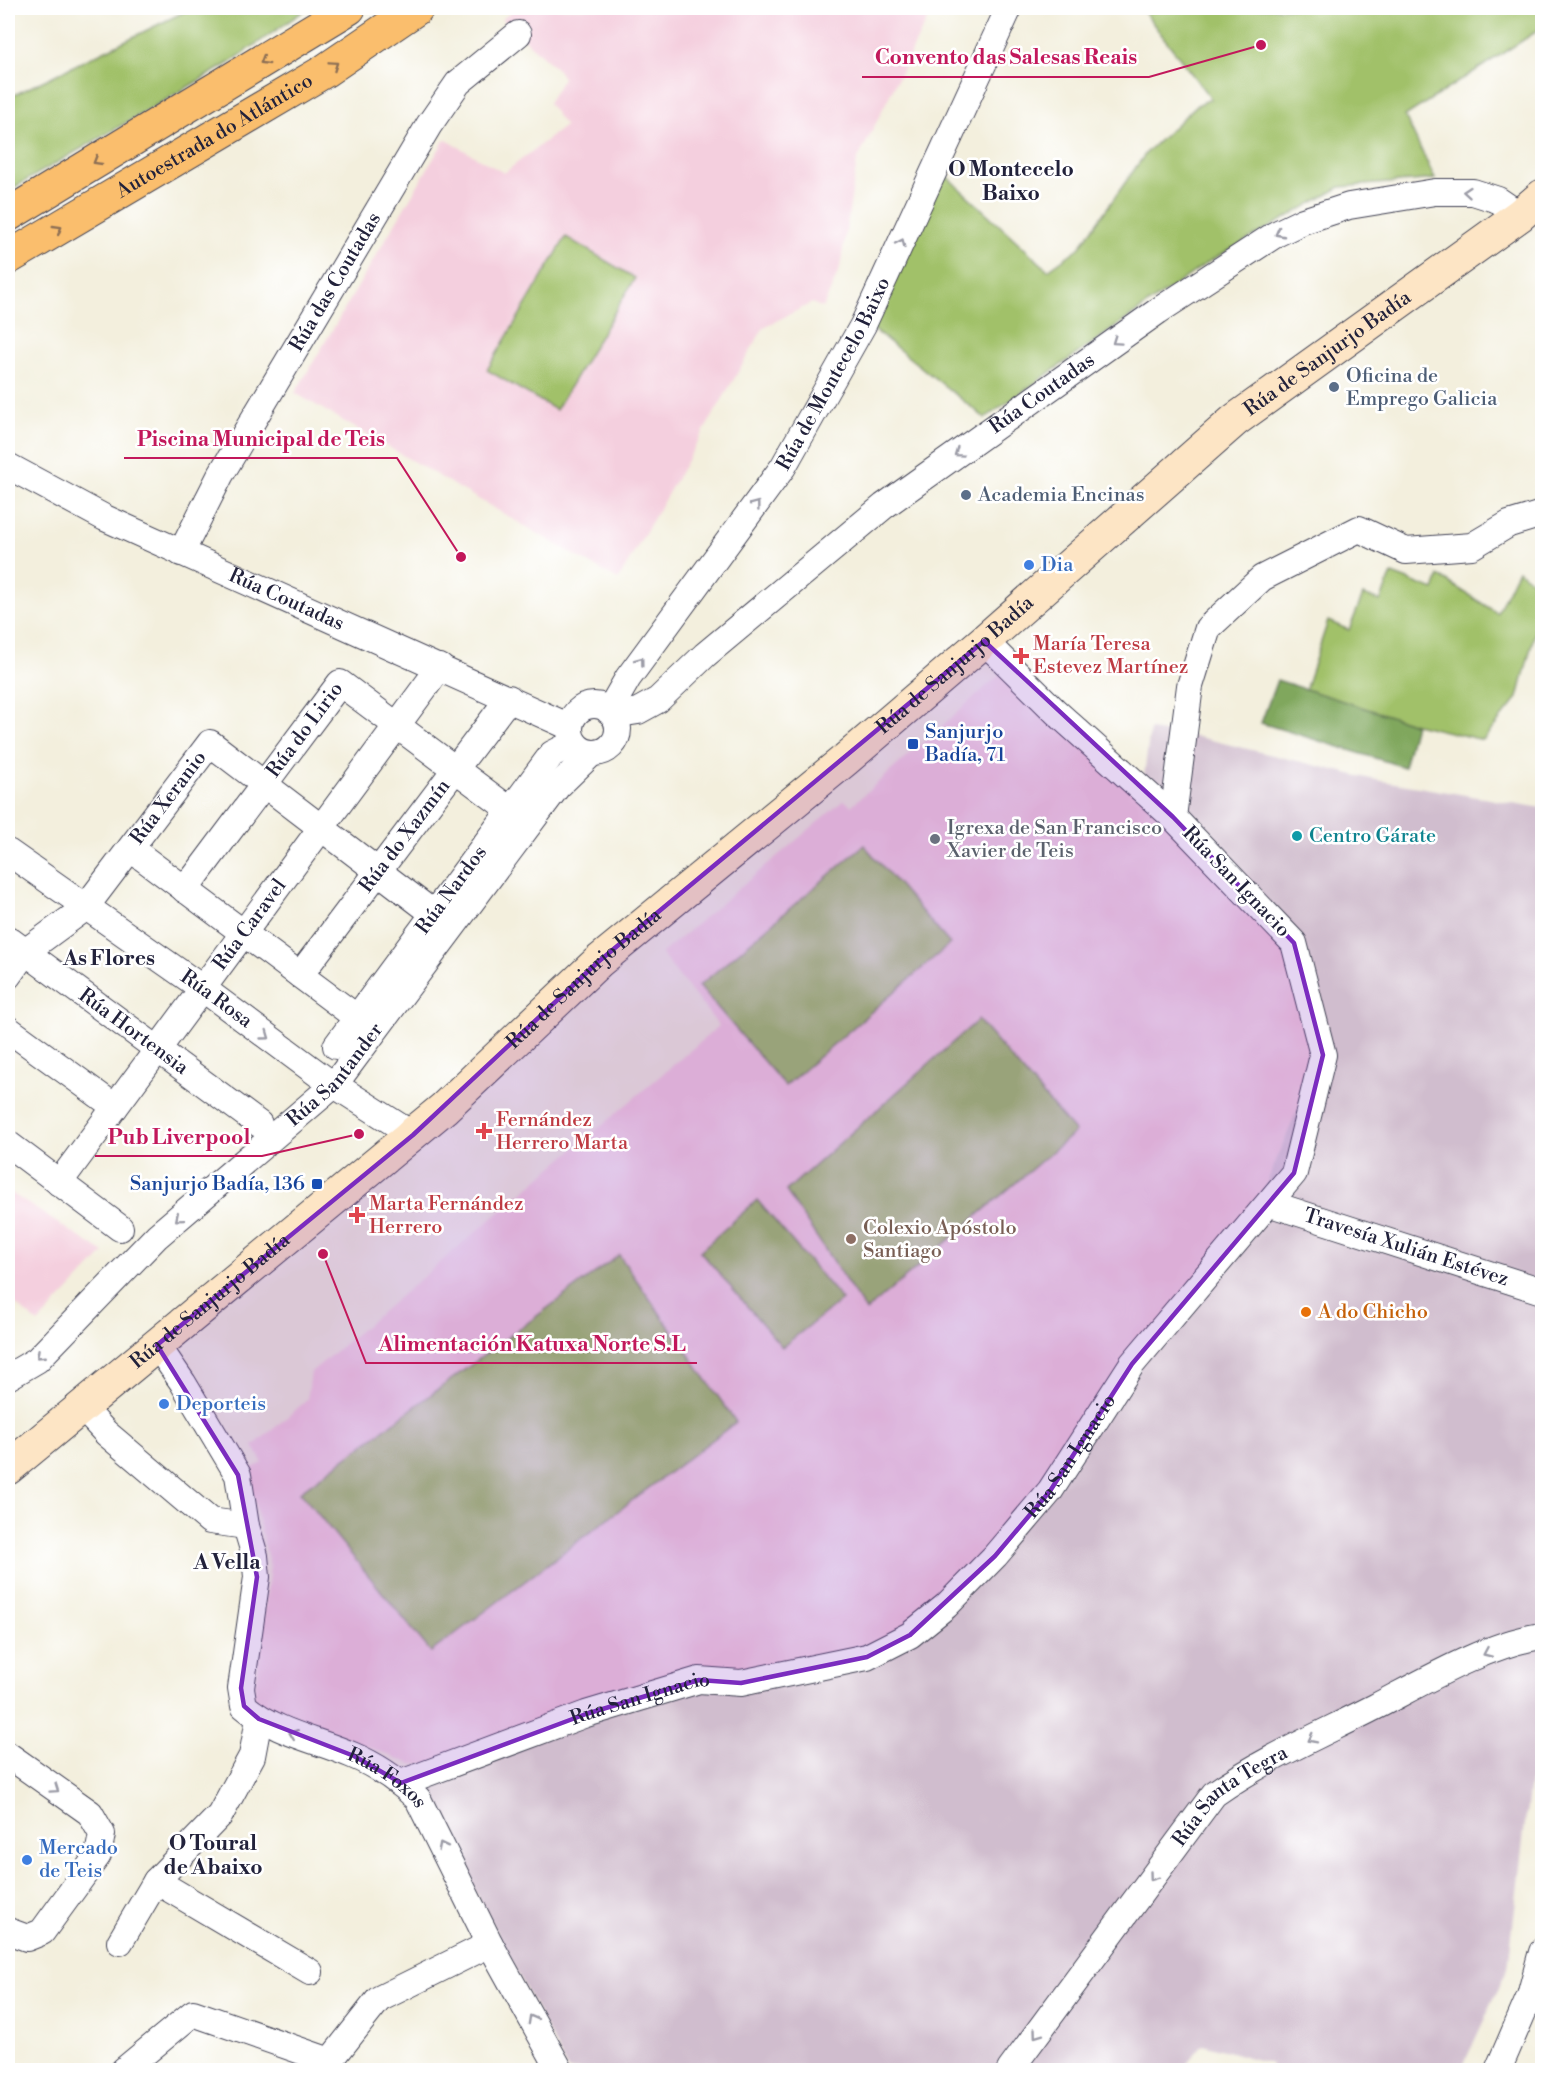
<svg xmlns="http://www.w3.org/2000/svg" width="1550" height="2078" font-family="'Libre Bodoni',serif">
<rect width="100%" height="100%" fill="#fff"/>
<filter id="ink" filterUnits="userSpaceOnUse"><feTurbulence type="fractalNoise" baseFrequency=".0167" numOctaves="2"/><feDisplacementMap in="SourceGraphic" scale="12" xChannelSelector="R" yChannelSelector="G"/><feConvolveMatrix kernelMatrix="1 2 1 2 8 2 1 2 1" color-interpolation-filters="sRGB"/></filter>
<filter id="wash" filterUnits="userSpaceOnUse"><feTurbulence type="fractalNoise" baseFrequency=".008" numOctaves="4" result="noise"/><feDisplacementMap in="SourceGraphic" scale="24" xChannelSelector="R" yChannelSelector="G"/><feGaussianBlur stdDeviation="1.35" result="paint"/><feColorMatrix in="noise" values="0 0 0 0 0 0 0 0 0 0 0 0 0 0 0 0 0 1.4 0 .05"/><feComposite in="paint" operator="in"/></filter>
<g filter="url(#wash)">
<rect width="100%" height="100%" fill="#f3efdd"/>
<g fill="#f4cfde">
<polygon points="518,8 933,8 857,161 840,268 823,308 812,303 764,327 618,580 295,393 445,139 504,173 565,126 548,103 563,78 558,70 502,19"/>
<polygon points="1004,671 1218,869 1290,950 1307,1044 1307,1081 1302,1099 1264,1189 1039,1493 956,1586 892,1637 428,1765 411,1764 280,1711 275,1711 274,1714 257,1702 254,1695 270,1567 247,1470 263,1463 253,1446 307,1400 311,1372 719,1026 661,954 844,800 851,806"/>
<polygon points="8,1191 104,1253 38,1323 8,1298"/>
</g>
<polygon fill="#d0bdce" points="1150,730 1198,737 1371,779 1542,808 1542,1679 1508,1968 1461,2070 1271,2070 1272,2064 1203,2044 1182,2070 568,2070 433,1810 428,1765 735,1677 881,1641 909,1625 1007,1533 1264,1189 1302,1099 1307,1080 1307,1044 1290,950 1141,798"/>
<g fill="#a1c169" stroke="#627252" stroke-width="1.5">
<polygon points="192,8 308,8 229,63 8,191 8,98"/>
<polygon points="1141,8 1542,8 1542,28 1405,116 1435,179 1340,187 1210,261 985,418 872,328 944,174 1048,270 1079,248 1146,153 1197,105 1211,99"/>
<polygon points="566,237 635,278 556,410 487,370"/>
<polygon points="1518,570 1542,589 1542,604 1518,698 1483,740 1415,724 1305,690 1328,621 1349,630 1363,595 1380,601 1392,574 1434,590 1439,576 1497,613"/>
<polygon points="864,845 950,944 785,1086 699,986"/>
<polygon points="978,1020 1075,1132 866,1311 786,1191"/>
<polygon points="757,1200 842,1300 782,1347 700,1251"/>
<polygon points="619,1255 736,1422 431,1652 300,1492"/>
</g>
<polygon fill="#80a75d" stroke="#51644c" stroke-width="1.5" points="1277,680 1415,724 1404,767 1261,723"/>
</g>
<g filter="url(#ink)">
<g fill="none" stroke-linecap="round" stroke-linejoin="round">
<defs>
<g id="minor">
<path id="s1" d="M8,466L105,518L570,727"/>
<path id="s2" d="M181,553L221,474L429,125L458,83L518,34"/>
<circle cx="594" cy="729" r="24"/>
<path id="s3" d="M609,711L628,678L783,467L863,325L1009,8"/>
<path id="s4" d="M613,715L638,711L658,700L705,655L884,506L1158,311L1276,234L1303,221L1349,206L1435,192H1473L1498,200L1520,215"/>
<polyline points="1173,817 1190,686 1208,628 1262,578 1359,529 1406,551 1472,546 1509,524 1542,514"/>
<polyline points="131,849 356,1017"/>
<path id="s5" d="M8,852L202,988L322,1077L413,1135"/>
<path id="s6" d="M185,890L340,683L510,810"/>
<path id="s7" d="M8,939L259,1124"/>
<path id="s8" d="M300,975L509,698"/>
<path id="s9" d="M8,976L25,952L85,908L210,743L433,913"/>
<polyline points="8,1029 115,1107"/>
<path id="s10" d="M336,1046L552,754L574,743"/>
<polyline points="8,1144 120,1228"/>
<path id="s11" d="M59,1183L440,667"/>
<path id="s12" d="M1271,1204L1542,1291"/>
<path id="s13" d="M157,1345L183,1383L238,1475L246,1526L255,1556L257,1577L241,1688L244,1706C276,1733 315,1739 352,1755C376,1765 399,1781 418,1799L490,1944L560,2070"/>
<path id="s14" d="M8,1377L37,1360L157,1236L335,1084L557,787L591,754"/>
<polyline points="81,1406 106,1433 210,1521 246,1526"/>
<polyline points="259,1719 252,1756 220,1815 156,1881 310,1972"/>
<polyline points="8,1755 90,1813 102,1834 98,1855 42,1932 27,1938 8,1931"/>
<path id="s15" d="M401,1783L586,1714L699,1680L741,1683L867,1657L910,1635L946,1606L995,1556L1050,1491L1132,1364L1294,1173L1323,1055L1294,943L1173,817L1056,712L984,641"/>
<polyline points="120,1942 156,1881"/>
<polyline points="124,2070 193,2013 330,2061 379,1999 490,1944"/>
<path id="s16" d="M1010,2070L1214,1794C1264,1759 1320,1735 1375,1707C1423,1682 1489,1643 1542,1636"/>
<polyline points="1498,2070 1530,1996 1542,1951"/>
</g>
<g id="secondary">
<path id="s17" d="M8,1468L444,1108L598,962L845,760L984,641L1235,420L1520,215L1542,196"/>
</g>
<g id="motorway">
<polyline points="8,215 349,8"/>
<path id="s18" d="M8,258L323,72L417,8"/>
</g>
</defs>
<use href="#minor" stroke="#414153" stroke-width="28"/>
<use href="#secondary" stroke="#414153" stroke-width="35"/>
<use href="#motorway" stroke="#414153" stroke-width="35"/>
<use href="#minor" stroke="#fff" stroke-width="26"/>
<use href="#secondary" stroke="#fde5c5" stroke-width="33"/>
<use href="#motorway" stroke="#fabe6d" stroke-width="33"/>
</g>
<defs><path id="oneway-chevron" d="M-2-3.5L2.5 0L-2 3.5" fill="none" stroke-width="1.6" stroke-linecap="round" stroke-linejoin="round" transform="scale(1.5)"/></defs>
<g stroke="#8e7054">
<use href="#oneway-chevron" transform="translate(264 61) rotate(149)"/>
<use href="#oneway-chevron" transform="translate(334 65) rotate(-34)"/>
<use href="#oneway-chevron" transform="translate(97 161) rotate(149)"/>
<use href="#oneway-chevron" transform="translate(58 229) rotate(-31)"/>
</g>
<g stroke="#9c9ca7">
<use href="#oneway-chevron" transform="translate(1467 192) rotate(-175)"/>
<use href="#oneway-chevron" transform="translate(1279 233) rotate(152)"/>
<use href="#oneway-chevron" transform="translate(901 243) rotate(-65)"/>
<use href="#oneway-chevron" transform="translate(1116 341) rotate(145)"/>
<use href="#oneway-chevron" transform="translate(958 453) rotate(145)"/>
<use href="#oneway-chevron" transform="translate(756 505) rotate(-53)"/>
<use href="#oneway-chevron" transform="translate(640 661) rotate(-53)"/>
<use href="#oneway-chevron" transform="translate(266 1036) rotate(36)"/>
<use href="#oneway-chevron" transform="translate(179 1218) rotate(140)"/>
<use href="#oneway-chevron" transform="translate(40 1355) rotate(137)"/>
<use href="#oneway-chevron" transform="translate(1487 1653) rotate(156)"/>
<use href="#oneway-chevron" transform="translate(293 1734) rotate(-158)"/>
<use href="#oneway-chevron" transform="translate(1312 1739) rotate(153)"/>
<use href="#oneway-chevron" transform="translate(55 1789) rotate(35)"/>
<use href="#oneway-chevron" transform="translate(442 1846) rotate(-117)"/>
<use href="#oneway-chevron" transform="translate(1153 1877) rotate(126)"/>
<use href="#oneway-chevron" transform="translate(532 2019) rotate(-119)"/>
<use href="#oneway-chevron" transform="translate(1037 2034) rotate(126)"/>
</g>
</g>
<path fill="#7b2cbf" fill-opacity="0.2" stroke="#7b2cbf" stroke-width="4.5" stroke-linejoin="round" d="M984,641L1173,817L1294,943L1323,1055L1294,1173L1132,1364L1050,1491L995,1556L910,1635L867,1657L741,1683L699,1680L586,1714L401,1783L354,1756L259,1719L244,1706L241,1688L257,1577L238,1475L157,1345L413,1135L598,962Z"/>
<g fill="#5c6f8a" stroke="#fff" stroke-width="2">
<circle cx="1334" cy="387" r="6"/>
<circle cx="966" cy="495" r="6"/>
</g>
<g fill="#3f7fe0" stroke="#fff" stroke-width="2">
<circle cx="1029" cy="565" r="6"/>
<circle cx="164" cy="1404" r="6"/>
<circle cx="27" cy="1860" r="6"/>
</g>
<g fill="#e0444e" stroke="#fff" stroke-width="2">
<path d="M1018 647h6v6h6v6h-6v6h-6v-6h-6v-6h6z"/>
<path d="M481 1122h6v6h6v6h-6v6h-6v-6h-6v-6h6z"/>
<path d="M354 1206h6v6h6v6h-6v6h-6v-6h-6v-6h6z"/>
</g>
<g fill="#1a4fb4" stroke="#fff" stroke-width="2">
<rect x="907" y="738" width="12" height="12" rx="3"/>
<rect x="311" y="1178" width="12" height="12" rx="3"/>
</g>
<circle fill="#0f9aa8" stroke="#fff" stroke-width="2" cx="1297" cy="836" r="6"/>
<circle fill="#6b7280" stroke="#fff" stroke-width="2" cx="935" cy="839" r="6"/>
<circle fill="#8d6e63" stroke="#fff" stroke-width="2" cx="851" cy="1239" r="6"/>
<circle fill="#e8710a" stroke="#fff" stroke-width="2" cx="1306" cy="1312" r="6"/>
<g text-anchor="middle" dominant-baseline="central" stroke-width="5" stroke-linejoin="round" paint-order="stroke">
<g font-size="20" fill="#22223b" stroke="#fff">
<text stroke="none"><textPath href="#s18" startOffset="240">Autoestrada do Atlántico</textPath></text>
<text stroke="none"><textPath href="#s2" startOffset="312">Rúa das Coutadas</textPath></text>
<text stroke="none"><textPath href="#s17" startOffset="1728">Rúa de Sanjurjo Badía</textPath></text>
<text stroke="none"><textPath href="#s3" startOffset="406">Rúa de Montecelo Baixo</textPath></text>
<text stroke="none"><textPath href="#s4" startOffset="540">Rúa Coutadas</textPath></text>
<text stroke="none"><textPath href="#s1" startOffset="309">Rúa Coutadas</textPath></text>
<text stroke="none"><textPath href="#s17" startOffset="1242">Rúa de Sanjurjo Badía</textPath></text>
<text stroke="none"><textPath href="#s6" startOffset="200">Rúa do Lirio</textPath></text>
<text stroke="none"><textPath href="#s9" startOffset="242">Rúa Xeranio</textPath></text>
<text stroke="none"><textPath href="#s8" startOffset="174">Rúa do Xazmín</textPath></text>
<text transform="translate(1236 882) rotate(46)">Rúa San Ignacio</text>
<text stroke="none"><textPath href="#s10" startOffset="194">Rúa Nardos</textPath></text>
<text stroke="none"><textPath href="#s11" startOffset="321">Rúa Caravel</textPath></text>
<text stroke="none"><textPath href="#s17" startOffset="756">Rúa de Sanjurjo Badía</textPath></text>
<text stroke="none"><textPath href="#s5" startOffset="255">Rúa Rosa</textPath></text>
<text stroke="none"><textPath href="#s7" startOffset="156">Rúa Hortensia</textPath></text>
<text stroke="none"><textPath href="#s14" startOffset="447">Rúa Santander</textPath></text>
<text stroke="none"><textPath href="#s12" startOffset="142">Travesía Xulián Estévez</textPath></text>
<text stroke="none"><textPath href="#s17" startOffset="262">Rúa de Sanjurjo Badía</textPath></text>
<text stroke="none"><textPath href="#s15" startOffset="776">Rúa San Ignacio</textPath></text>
<text stroke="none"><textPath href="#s15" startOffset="254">Rúa San Ignacio</textPath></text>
<text stroke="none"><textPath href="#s13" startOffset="549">Rúa Foxos</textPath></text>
<text stroke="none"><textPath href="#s16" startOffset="354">Rúa Santa Tegra</textPath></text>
</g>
<g font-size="20" fill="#4e5e75" stroke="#fff" text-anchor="start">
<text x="1346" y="376">Oficina de<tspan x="1346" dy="23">Emprego Galicia</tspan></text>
<text x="978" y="495">Academia Encinas</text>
</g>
<g font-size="20" fill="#366cbe" stroke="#fff" text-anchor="start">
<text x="1041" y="565">Dia</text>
<text x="176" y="1404">Deporteis</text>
<text x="39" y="1848">Mercado<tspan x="39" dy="23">de Teis</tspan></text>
</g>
<g font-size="20" fill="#be3a42" stroke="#fff" text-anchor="start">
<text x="1033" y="644">María Teresa<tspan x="1033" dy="23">Estevez Martínez</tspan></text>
<text x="496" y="1120">Fernández<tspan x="496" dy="23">Herrero Marta</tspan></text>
<text x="369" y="1204">Marta Fernández<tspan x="369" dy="23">Herrero</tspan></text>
</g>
<g font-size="20" fill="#164399" stroke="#fff" text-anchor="start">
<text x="925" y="732">Sanjurjo<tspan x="925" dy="23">Badía, 71</tspan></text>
<text x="305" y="1184" text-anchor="end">Sanjurjo Badía, 136</text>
</g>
<g font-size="20" fill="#5b616d" stroke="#fff" text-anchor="start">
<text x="947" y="828">Igrexa de San Francisco<tspan x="947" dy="23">Xavier de Teis</tspan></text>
</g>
<g font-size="20" fill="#0d838f" stroke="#fff" text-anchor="start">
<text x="1309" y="836">Centro Gárate</text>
</g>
<g font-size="20" fill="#785e54" stroke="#fff" text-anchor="start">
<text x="863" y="1228">Colexio Apóstolo<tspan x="863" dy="23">Santiago</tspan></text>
</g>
<g font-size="20" fill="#c56008" stroke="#fff" text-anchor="start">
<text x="1318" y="1312">A do Chicho</text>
</g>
<g font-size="21" font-weight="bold" fill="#22223b" stroke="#fff">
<text x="1011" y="170">O Montecelo<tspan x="1011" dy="24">Baixo</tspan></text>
<text x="109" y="959">As Flores</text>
<text x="227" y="1563">A Vella</text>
<text x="213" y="1844">O Toural<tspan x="213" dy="24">de Abaixo</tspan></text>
</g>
</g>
<path fill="none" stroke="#c2185b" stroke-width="2" d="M1261 45L1149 77H862M461 557L397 458H124M359 1134L262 1156H95M323 1254L366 1363H697"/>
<g fill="#c2185b" stroke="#fff" stroke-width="2">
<circle cx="1261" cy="45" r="6"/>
<circle cx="461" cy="557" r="6"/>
<circle cx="359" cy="1134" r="6"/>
<circle cx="323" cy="1254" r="6"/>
</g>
<g font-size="21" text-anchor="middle" font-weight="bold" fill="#c2185b" stroke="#fff" stroke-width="5" stroke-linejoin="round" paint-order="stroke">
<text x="1006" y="64">Convento das Salesas Reais</text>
<text x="261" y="446">Piscina Municipal de Teis</text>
<text x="179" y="1144">Pub Liverpool</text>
<text x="532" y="1351">Alimentación Katuxa Norte S.L</text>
</g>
<rect width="1550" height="2078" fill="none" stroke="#fff" stroke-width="30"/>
</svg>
